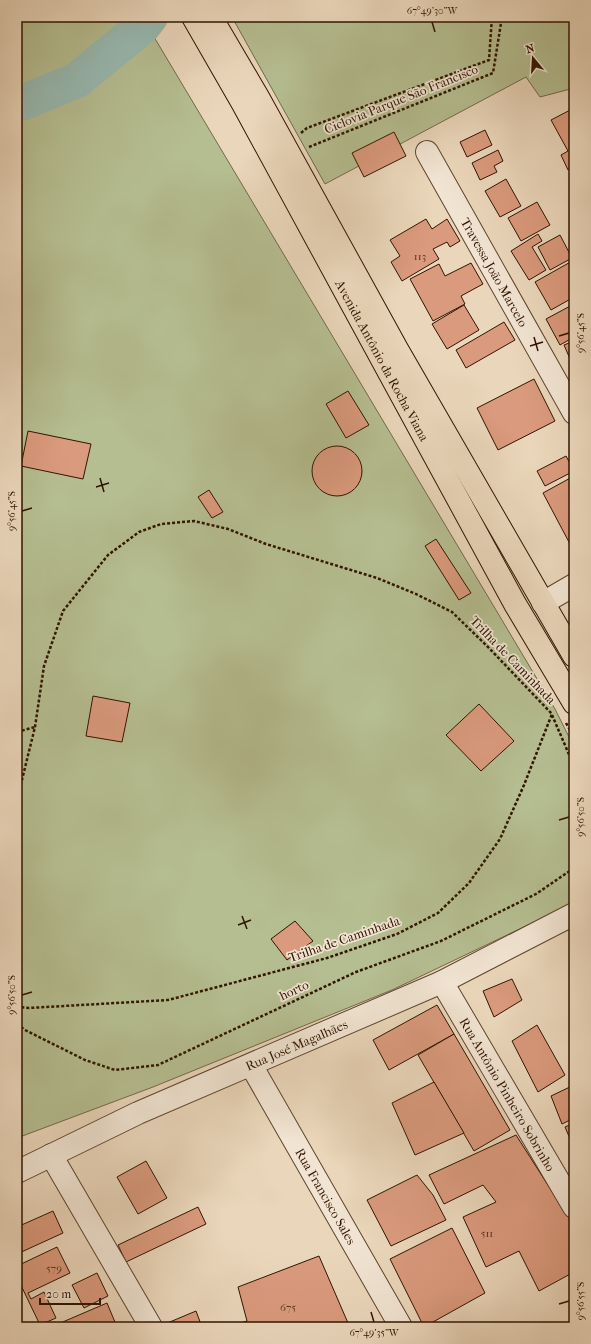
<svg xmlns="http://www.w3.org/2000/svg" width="591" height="1344" font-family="'IM FELL French Canon',serif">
<rect width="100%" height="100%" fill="#ead6ba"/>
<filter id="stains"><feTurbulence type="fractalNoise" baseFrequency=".005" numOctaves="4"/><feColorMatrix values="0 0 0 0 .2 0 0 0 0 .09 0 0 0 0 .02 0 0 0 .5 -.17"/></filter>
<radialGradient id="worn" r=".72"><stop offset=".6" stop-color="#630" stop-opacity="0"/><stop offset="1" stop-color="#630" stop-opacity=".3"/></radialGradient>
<g fill="#b5be91" stroke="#726948">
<polygon points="17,17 141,17 157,42 555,709 574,747 574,903 392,990 153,1087 17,1138"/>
<polygon points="232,17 574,17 574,88 540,97 526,77 325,184"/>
</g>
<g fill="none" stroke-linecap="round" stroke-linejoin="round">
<polyline stroke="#98b9b0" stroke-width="36" points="17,103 22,103 77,80 143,26 150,17"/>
</g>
<g fill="#da9a7d" stroke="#301400">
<polygon points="574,108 574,167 568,170 561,155 568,151 551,120"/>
<polygon points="485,130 492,145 467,157 460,142"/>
<polygon points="394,132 406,156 364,177 352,153"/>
<polygon points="498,150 503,161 494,166 497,172 480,180 472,163"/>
<polygon points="506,179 521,206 500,217 485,191"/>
<polygon points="537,202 550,225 521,241 508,218"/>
<polygon points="426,219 432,229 447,219 460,241 450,247 447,242 433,249 439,259 402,281 391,262 400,256 390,240"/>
<polygon points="538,234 542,241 532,247 546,270 529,280 511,251"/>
<polygon points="560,235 572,258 550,270 538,247"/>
<polygon points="574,260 574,297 551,310 535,282"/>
<polygon points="471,263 483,284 461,296 465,304 433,321 410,279 439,264 445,276"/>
<polygon points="574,304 574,337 560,345 546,319"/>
<polygon points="464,305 479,330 447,349 432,324"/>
<polygon points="504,322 515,340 466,368 456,350"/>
<polygon points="574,341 574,368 564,345"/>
<polygon points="534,379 555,421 498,450 477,408"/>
<polygon points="348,391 369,425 346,438 326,404"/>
<polygon points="28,431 91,444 83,479 21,466"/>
<circle cx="337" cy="471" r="25"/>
<polygon points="566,456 574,471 545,486 537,471"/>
<polygon points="574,476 574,541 570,544 543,493"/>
<polygon points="209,490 223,512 212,518 198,497"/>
<polygon points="436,539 471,593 459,600 425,546"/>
<polygon points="93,696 130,703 122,742 86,736"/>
<polygon points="479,704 514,741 481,771 446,735"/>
<polygon points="295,921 313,941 287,960 271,939"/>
<polygon points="512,979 522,1000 494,1017 483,991"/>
<polygon points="437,1005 454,1034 389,1070 373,1040"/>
<polygon points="537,1025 565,1075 538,1092 512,1041"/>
<polygon points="454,1034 510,1130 474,1151 418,1055"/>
<polygon points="434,1082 464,1133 415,1155 392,1103"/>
<polygon points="574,1085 574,1118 562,1124 551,1096"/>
<polygon points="574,1123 574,1148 565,1127"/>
<polygon points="516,1135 574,1226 574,1272 539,1291 519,1251 486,1267 463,1217 496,1202 483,1185 444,1204 429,1175"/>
<polygon points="146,1161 167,1198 138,1214 117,1177"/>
<polygon points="417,1175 433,1195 446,1220 391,1246 367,1200"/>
<polygon points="198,1207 206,1224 126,1262 118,1245"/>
<polygon points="53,1211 63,1233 17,1254 17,1227"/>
<polygon points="452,1228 485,1293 424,1327 390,1259"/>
<polygon points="57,1247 70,1273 28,1293 31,1299 44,1292 56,1318 40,1325 17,1277 17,1266"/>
<polygon points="319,1256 348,1323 338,1327 227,1327 247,1321 238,1287"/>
<polygon points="97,1273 108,1296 84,1308 72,1285"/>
<polygon points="107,1303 117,1327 51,1327"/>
<polygon points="196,1311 202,1327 166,1327 165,1324"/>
</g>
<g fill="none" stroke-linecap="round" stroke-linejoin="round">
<defs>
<g id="minor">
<path id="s1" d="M427,152L574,413"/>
<polyline points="543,603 574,585"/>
<path id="s2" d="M442,982L574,1207"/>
<path id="s3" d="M251,1065L401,1327"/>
<polyline points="51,1155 151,1327"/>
<path id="s4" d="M17,1172L138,1113L442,982L574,914"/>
</g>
<g id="major">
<path id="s5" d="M193,17L243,104L515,604L574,703"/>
<polyline points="211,17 258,97 397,349 574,656"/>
</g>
</defs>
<use href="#minor" stroke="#5e442e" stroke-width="24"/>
<use href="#major" stroke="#301400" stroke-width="24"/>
<g stroke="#301400" stroke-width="2.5" stroke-dasharray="3 2" stroke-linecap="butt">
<polyline points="301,133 307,128 489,60 492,17"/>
<polyline points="309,147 493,73 502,17"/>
<polyline points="552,715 574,766"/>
<polyline points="566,723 574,737"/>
<polyline points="17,732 35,727"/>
<polyline points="17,800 35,727 44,666 63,611 108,555 139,532 161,524 194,521 228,529 266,544 377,578 416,594 452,612 488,647 552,714 524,785 500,839 469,883 438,913 397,934 327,958 168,1000 29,1008 17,1007"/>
<polyline points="17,1024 25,1030 85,1060 115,1070 158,1065 356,972 441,941 536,894 574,868"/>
</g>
<use href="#minor" stroke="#f1e4d2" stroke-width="22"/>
<use href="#major" stroke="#ead6ba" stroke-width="22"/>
</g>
<path fill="none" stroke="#301400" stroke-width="1.5" d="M432,22L435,32M559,336L569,333M534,337L538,351M530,346L543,342M100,478L104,492M96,487L109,483M22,511L32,508M559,820L569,817M242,916L247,929M238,925L251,920M22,995L32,992M559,1304L569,1301M371,1312L374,1322"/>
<g text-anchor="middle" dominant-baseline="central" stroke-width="3.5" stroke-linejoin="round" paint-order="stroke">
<g font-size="11" fill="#5a361f">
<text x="420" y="256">113</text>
<text x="487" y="1233">511</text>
<text x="54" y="1268">579</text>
<text x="288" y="1307">675</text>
</g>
<g font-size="13" fill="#301400" stroke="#f1e4d2">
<text transform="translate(401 99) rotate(-22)">Ciclovia Parque São Francisco</text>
<text stroke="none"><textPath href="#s1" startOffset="138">Travessa João Marcelo</textPath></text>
<text stroke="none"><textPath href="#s5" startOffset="392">Avenida Antônio da Rocha Viana</textPath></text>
<text transform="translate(513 660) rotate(46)">Trilha de Caminhada</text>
<text transform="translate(344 939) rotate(-19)">Trilha de Caminhada</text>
<text transform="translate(294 990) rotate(-25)">horto</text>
<text stroke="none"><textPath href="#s4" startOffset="307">Rua José Magalhães</textPath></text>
<text stroke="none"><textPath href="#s2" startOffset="130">Rua Antônio Pinheiro Sobrinho</textPath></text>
<text stroke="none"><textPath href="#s3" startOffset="151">Rua Francisco Sales</textPath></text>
</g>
</g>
<rect width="591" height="1344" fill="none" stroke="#ead6ba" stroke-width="44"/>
<g transform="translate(533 58) rotate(342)" stroke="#f1e4d2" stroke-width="3" paint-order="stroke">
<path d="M0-3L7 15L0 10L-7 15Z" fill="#301400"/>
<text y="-6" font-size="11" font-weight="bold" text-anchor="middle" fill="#301400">N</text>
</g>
<path d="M40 1298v6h60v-6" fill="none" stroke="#301400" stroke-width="2"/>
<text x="46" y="1298" font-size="12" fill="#301400" stroke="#f1e4d2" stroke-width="3" paint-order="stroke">20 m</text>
<rect x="22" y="22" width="547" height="1300" fill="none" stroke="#301400" stroke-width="1.5"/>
<g font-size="10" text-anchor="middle" fill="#301400">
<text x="432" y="14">67°49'30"W</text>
<text transform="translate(580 333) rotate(-90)" y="4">9°56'45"S</text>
<text transform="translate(11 511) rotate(-90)" y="4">9°56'45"S</text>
<text transform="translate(580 817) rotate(-90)" y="4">9°56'50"S</text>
<text transform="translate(11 995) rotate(-90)" y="4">9°56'50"S</text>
<text transform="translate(580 1301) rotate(-90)" y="4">9°56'55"S</text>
<text x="374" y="1336">67°49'35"W</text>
</g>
<rect width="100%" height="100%" filter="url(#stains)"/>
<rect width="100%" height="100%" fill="url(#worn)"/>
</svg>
